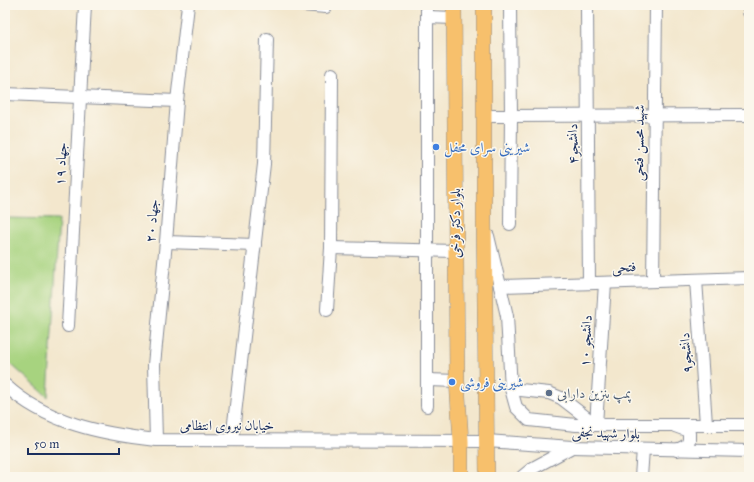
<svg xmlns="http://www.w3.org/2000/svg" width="754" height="482" font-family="'IM FELL Great Primer',Amiri,serif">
<rect width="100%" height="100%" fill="#fbf7ec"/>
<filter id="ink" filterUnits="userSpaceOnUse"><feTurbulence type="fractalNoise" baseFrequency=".025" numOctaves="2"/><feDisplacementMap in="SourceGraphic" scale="8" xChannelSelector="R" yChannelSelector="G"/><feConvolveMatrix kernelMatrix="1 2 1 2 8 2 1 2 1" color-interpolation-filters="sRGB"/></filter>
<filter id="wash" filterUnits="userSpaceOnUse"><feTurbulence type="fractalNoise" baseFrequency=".012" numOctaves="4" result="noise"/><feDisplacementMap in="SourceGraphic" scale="16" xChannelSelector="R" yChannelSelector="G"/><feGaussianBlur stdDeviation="0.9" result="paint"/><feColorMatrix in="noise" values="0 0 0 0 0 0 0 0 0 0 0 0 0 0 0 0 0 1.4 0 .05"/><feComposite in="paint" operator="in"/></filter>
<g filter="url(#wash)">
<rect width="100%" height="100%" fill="#f3e7cd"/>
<polygon fill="#a7d37f" stroke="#61816e" points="5,218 59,219 48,397 5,359"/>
</g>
<g filter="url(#ink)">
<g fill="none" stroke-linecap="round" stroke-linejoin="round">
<defs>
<g id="minor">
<polyline points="302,5 326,7 326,5"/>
<polyline points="587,5 589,283"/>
<polyline points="749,5 749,12"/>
<polyline points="427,17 454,18"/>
<polyline points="5,94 177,101"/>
<polyline points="484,116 749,115"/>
<polyline points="510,224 511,116 510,5"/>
<polyline points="488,236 500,286 507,316 511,389 516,407 529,420 576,425 749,425"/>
<polyline points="166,242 255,245"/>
<polyline points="331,248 455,251"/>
<polyline points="696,280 706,424"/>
<polyline points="653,281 656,5"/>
<polyline points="500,286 749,278"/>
<polyline points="327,310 331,248 332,74"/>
<polyline points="68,326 85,5"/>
<polyline points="428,380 457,381"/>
<path d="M5,385C46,423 102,434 156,440L487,441L572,447L749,451"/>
<polyline points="511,389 549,393 561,398 596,425"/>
<polyline points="427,406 427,5"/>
<polyline points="596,425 605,283"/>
<polyline points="675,426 686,430 689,433 689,440 687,445 677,450"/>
<polyline points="156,440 154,365 166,242 177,101 188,5"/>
<polyline points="232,440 264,164 267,39"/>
<polyline points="522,477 533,468 572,447"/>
<polyline points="641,477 643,449"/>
</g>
<g id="major">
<polyline points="454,5 457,381 461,441 461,477"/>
<polyline points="484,5 484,222 487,477"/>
</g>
</defs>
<use href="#minor" stroke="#878b96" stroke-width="14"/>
<use href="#major" stroke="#878b96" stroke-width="16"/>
<use href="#minor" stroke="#fff" stroke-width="12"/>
<use href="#major" stroke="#f7c06c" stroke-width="15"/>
</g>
</g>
<g fill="#3f7fe0" stroke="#fbf7ec" stroke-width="1.5">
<circle cx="436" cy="147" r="4"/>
<circle cx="452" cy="382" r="4"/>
</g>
<circle fill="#5c6f8a" stroke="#fbf7ec" stroke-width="1.5" cx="549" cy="393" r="4"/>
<g text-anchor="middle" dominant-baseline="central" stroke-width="3" stroke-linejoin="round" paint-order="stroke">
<g font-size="14" fill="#1b2f5e" stroke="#fbf7ec">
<text transform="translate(639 143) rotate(-89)">شهید محسن فتحی</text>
<text transform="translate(573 144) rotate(-91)">دانشجو۴</text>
<text transform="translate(61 164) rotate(-87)">جهاد ۱۹</text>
<text transform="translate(152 221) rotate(-85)">جهاد ۲۰</text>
<text transform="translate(455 223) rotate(-90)">بلوار دکتر فرخی</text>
<text transform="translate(624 267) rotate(-2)">فتحی</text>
<text transform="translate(586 341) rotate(-87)">دانشجو ۱۰</text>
<text transform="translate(686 353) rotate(-94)">دانشجو۹</text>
<text x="227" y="425">خیابان نیروی انتظامی</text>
<text transform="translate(606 433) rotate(2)">بلوار شهید نجفی</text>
</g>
<g font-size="14" fill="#366cbe" stroke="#fbf7ec" text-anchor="start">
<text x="444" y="147">شیرینی سرای محفل</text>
<text x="460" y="382">شیرینی فروشی</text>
</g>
<g font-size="14" fill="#4e5e75" stroke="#fbf7ec" text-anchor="start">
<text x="557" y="393">پمپ بنزین دارابى</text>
</g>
</g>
<rect width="754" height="482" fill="none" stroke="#fbf7ec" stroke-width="20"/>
<path d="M28 448v6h91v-6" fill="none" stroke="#1b2f5e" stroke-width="2"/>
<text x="34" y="448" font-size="12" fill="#1b2f5e" stroke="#fbf7ec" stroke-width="3" paint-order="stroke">50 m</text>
</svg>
